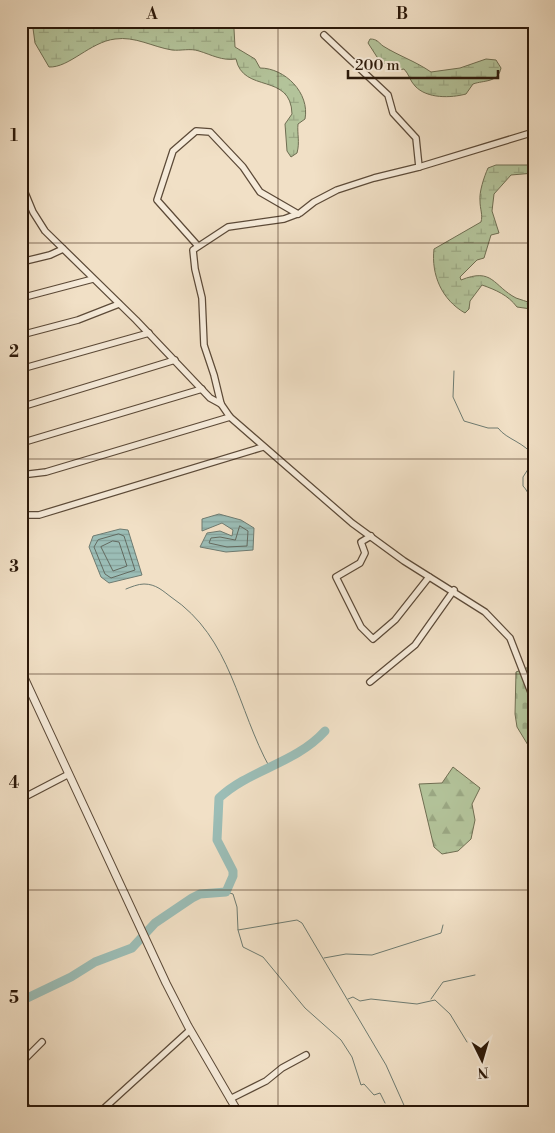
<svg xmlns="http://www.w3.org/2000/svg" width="555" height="1133" font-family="'Libre Bodoni',serif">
<defs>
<pattern id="forest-firs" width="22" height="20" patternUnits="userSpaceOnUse" patternTransform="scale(1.25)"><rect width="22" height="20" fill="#b3c39a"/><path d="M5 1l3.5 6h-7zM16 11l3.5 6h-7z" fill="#9aa783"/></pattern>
<pattern id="wetland-marsh" width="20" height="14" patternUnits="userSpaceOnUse" patternTransform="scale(1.25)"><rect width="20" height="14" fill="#b3c39a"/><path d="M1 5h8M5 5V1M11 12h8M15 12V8" fill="none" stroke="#9aa783"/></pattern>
<pattern id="cemetery-stones" width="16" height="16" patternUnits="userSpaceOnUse" patternTransform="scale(1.25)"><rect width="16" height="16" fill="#b3c39a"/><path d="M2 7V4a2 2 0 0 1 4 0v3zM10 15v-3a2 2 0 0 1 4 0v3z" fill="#9aa783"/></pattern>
<pattern id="water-rules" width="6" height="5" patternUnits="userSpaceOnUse" patternTransform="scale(1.25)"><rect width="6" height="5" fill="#9bbdb6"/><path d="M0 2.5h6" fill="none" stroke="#86a29b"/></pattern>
</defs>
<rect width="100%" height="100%" fill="#f1e0c6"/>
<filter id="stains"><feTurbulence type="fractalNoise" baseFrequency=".004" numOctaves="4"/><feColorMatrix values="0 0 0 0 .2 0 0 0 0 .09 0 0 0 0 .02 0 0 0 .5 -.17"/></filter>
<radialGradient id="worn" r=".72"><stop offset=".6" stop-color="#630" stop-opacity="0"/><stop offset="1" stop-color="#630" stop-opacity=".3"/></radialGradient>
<polygon fill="url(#forest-firs)" stroke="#6f6e52" points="453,767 480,788 472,804 475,820 471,839 458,851 442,854 434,847 419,784 442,783"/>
<g fill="url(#wetland-marsh)" stroke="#6f6e52">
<path d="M32,21H240L234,29L235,47L255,59L260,68C285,68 310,93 305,119L298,124C297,134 300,142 297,153L291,157L287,151L285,124L292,114C291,72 243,94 236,59C222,61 212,55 199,51C190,48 181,51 172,50C153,47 135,36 115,39C90,42 69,68 49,67L35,43Z"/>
<path d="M370,39C377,39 378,42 383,46C399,56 415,61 431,72L460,68L486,59L496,60L501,68C498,83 484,80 473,84L466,94C451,98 427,99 415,86C410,81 409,74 404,69L393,71L377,57L368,43Z"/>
<path d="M496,165H534V173L511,175L494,194L492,211L499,233L491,235L484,258L477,260L460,277L461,280C493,267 493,286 516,298C521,300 526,301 531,303V309L517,307C508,295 496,290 482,285L470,301L469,309L465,313C442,300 431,275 434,249L481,222C483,215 480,209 480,201C479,192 484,177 488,168Z"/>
</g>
<polygon fill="url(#cemetery-stones)" stroke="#6f6e52" points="534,665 534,755 517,727 515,714 516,672"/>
<g fill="url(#water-rules)" stroke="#6e7b71">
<polygon points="219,514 241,520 254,528 253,550 226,552 200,547 207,533 220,531 232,536 233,530 222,523 202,531 202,519"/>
<polygon points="120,529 128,530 142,575 109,583 101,577 89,547 93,536"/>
</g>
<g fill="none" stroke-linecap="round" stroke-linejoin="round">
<g stroke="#636a60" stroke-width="1">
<polygon points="240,526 248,531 247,546 227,547 209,543 211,538 220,537 235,540"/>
<polygon points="119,534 124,536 135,570 111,578 105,574 94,547 98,540"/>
<polygon points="113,541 119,542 127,566 113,571 101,547"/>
</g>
<g stroke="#6e7b71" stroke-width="1">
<path d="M454,371L453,397L464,421L488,428H498C507,440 525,442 534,457"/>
<path d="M531,517C534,507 530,493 523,486V477L534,460"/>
<path d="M126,589C131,587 138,584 144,584C156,584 163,591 171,597C232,638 237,709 270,768"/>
<polyline points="226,892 233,894 237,907 238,930 297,920 302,923 386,1065 407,1112"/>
<polyline points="238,930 243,947 263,957 305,1008 341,1040 352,1057 361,1085 364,1084 374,1095 380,1093 385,1103"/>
<polyline points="324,958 346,954 372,955 441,933 443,925"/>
<polyline points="348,999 353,997 360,1001 371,999 417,1004 435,1000 450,1014 467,1042"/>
<polyline points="431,999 443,982 475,975"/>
</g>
<path stroke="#9bbdb6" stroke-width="9" d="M21,1001L71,977L95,962L132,948L155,923L192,898L200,894L226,892L233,876V871L217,840L219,798C250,769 295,764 325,731"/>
<defs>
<g id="minor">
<polyline points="324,35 388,95 393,113 416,138 419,167 374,178 337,190 314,202 300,213 284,219 228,227 193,250 195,269 202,298 204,345 214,375 221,404 230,417 352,523 404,561 485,612 510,638 534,700"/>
<polyline points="419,167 534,132"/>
<polyline points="21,183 33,212 45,231 136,320 210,398 221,404"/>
<polyline points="198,246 157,200 173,151 196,131 210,132 243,167 260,192 298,214"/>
<polyline points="21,262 50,255 63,249"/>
<polyline points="21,298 93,279"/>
<polyline points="21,335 78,320 119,304"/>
<polyline points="21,369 149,333"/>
<polyline points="21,407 175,360"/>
<polyline points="21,443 202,389"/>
<polyline points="21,475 46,472 230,417"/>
<polyline points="21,515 39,515 263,447"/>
<polyline points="371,536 361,542 365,553 360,563 336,577 361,627 373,639 395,620 429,577"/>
<polyline points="370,682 415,645 454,590"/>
<polyline points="21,799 69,774"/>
<polyline points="21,1063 42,1042"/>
<polyline points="230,1099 266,1081 282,1068 306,1055"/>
<polyline points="21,1101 31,1112"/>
<polyline points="100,1112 190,1030"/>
<polyline points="276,1112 292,1109 296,1112"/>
</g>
<polyline id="tertiary" points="21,671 166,983 188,1026 238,1112"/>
</defs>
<use href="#minor" stroke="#5c4a38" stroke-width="8"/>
<use href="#tertiary" stroke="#5c4a38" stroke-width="9"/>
<use href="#minor" stroke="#f6ebda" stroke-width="5.5"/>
<use href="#tertiary" stroke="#f6ebda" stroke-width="7"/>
</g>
<path fill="none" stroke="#2b1809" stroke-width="1" stroke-opacity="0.55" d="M278,21V1112M21,243H534M21,459H534M21,674H534M21,890H534"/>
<rect width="555" height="1133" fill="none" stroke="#f1e0c6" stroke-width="55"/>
<g transform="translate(482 1060) rotate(175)" stroke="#f6ebda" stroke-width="4" paint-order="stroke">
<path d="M0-4L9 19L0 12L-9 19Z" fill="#2b1809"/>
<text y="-8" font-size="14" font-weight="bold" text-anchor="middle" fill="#2b1809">N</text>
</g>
<path d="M348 70v8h150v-8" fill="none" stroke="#2b1809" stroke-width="2.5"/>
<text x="355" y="70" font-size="15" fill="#2b1809" stroke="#f6ebda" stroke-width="4" paint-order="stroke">200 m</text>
<rect x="28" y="28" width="500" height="1078" fill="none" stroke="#2b1809" stroke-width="2"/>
<g font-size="16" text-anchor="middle" font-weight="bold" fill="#2b1809">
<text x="152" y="19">A</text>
<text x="402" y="19">B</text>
<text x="14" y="141">1</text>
<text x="14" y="357">2</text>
<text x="14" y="572">3</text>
<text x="14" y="788">4</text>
<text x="14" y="1003">5</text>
</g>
<rect width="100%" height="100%" filter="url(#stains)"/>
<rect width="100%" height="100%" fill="url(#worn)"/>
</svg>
